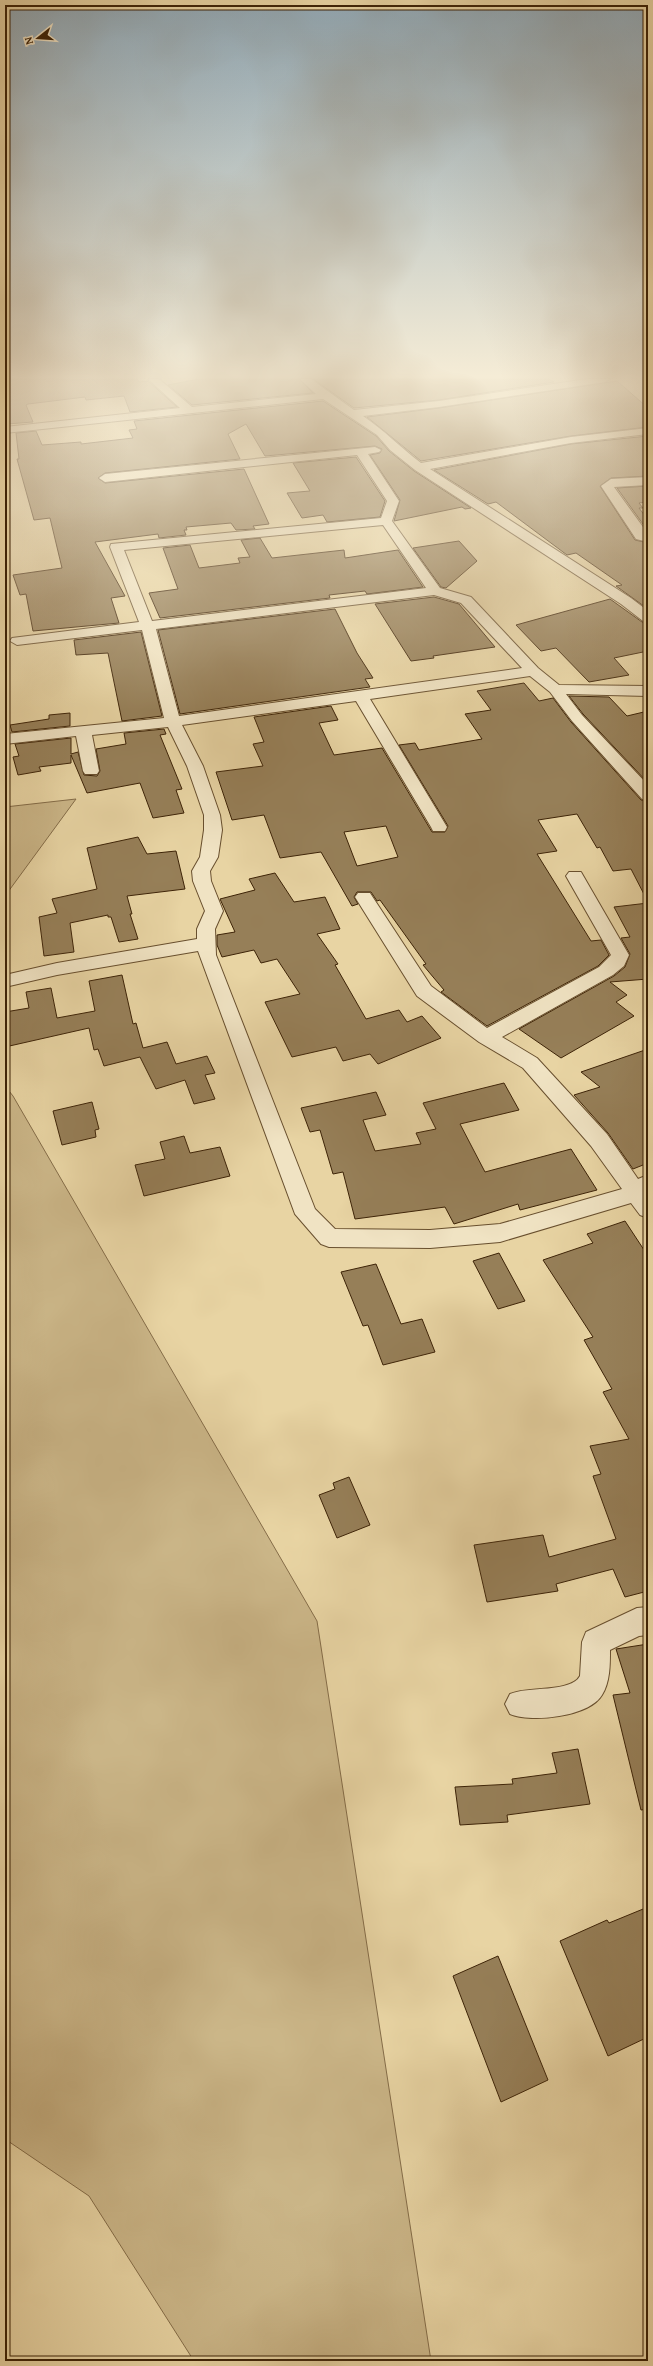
<svg xmlns="http://www.w3.org/2000/svg" width="653" height="2366" font-family="'Gentium Book Plus',serif">
<rect width="100%" height="100%" fill="#e8d4a3"/>
<filter id="stains"><feTurbulence type="fractalNoise" baseFrequency=".005" numOctaves="4"/><feColorMatrix values="0 0 0 0 .2 0 0 0 0 .09 0 0 0 0 .02 0 0 0 .5 -.17"/></filter>
<radialGradient id="worn" r=".72"><stop offset=".6" stop-color="#630" stop-opacity="0"/><stop offset="1" stop-color="#630" stop-opacity=".3"/></radialGradient>
<g fill="#cbb688" stroke="#846c48">
<polygon points="76,799 5,896 5,807"/>
<polygon points="5,1086 13,1096 317,1621 431,2361 194,2361 89,2196 5,2139"/>
</g>
<g fill="#967f58" stroke="#3d2307" fill-rule="evenodd">
<polygon points="5,379 137,379 139,382 148,381 177,407 130,412 124,396 86,400 85,397 28,404 26,405 33,422 7,424 5,416"/>
<polygon points="199,379 299,379 313,393 192,405 168,385"/>
<polygon points="313,379 549,379 554,382 439,400 354,408"/>
<polygon points="617,381 648,408 648,427 571,436 421,461 367,417 439,408"/>
<polygon points="323,401 376,436 389,451 414,471 471,508 465,509 462,507 394,521 400,500 370,455 380,453 382,449 375,446 265,456 246,424 228,434 240,459 105,473 98,478 105,483 244,469 269,524 253,526 255,529 236,530 231,523 186,527 187,530 184,530 186,535 159,538 158,534 95,542 125,596 111,598 119,623 33,631 26,594 20,595 13,575 62,568 50,518 34,520 17,459 19,459 16,433 36,431 42,445 81,442 81,444 133,438 129,430 137,429 134,421"/>
<polygon points="648,436 648,476 611,478 600,486 635,540 648,543 648,609 616,586 622,585 576,553 567,555 496,502 488,504 434,470 571,444"/>
<polygon points="356,457 385,501 380,517 327,522 323,515 302,518 287,493 310,491 293,463"/>
<polygon points="648,486 648,502 639,503 643,508 639,508 648,520 648,531 617,488"/>
<polygon points="260,538 272,558 344,550 345,558 398,550 423,587 367,594 365,591 329,595 330,598 160,618 149,593 178,589 163,548 190,545 199,568 240,563 238,558 250,557 241,540"/>
<polygon points="459,541 477,561 446,588 441,587 413,548"/>
<polygon points="434,597 459,604 495,647 433,656 434,658 411,661 375,604"/>
<polygon points="610,599 642,622 648,623 648,651 614,658 629,675 589,682 556,648 541,651 516,625"/>
<polygon points="335,609 357,653 373,678 365,679 370,687 180,714 158,630"/>
<polygon points="141,632 162,716 122,721 108,653 76,655 74,640"/>
<path d="M524,683L539,701L553,698L571,722L641,800L648,801V902L631,869L613,871L600,847L597,848L577,814L538,820L557,851L537,854L591,941L601,940L609,955L598,966L487,1026L441,992L444,990L423,965L426,964L380,900L377,901L371,892H357L354,897L358,904L352,906L321,852L280,858L264,815L232,820L216,772L263,766L253,744L264,742L254,717L331,706L338,720L319,723L334,755L382,748L432,832H445L448,826L399,745L415,743L419,750L482,739L465,714L491,710L477,691ZM386,826L398,857L357,866L344,832Z"/>
<polygon points="569,696 609,697 627,716 648,711 648,783 583,714"/>
<polygon points="70,713 70,726 12,732 10,725 49,719 49,715"/>
<polygon points="164,729 166,734 160,735 182,789 176,790 184,813 153,818 140,783 87,793 71,755 71,763 39,767 41,771 18,775 13,757 19,756 15,744 71,738 71,754 78,752 84,775 97,776 100,771 96,749 126,744 124,733"/>
<polygon points="138,837 147,854 176,851 185,889 127,896 132,914 130,914 138,939 119,942 111,917 108,917 108,915 70,923 74,952 44,956 39,917 57,913 52,899 97,889 87,848"/>
<polygon points="275,873 294,902 325,897 340,929 317,934 338,964 335,965 366,1019 399,1010 407,1022 422,1016 441,1038 378,1064 370,1054 343,1061 336,1047 292,1057 265,1002 300,994 277,959 261,963 254,950 222,957 217,945 217,935 235,932 220,899 255,890 249,879"/>
<polygon points="648,903 648,979 610,982 627,995 616,1002 634,1016 561,1058 519,1029 614,976 625,967 630,954 621,938 630,937 614,907"/>
<polygon points="122,975 133,1024 136,1023 143,1048 167,1042 176,1064 207,1056 215,1073 205,1075 215,1099 194,1104 185,1080 156,1089 140,1057 104,1066 98,1049 94,1050 89,1028 5,1047 5,1012 29,1008 26,992 51,988 57,1018 95,1011 89,981"/>
<polygon points="648,1049 648,1163 633,1169 608,1133 574,1095 600,1087 581,1072"/>
<polygon points="504,1083 519,1110 460,1124 485,1172 571,1149 597,1190 520,1210 518,1204 454,1224 445,1207 355,1219 343,1172 333,1174 320,1130 310,1132 301,1108 376,1092 386,1115 363,1120 375,1151 421,1144 416,1133 436,1129 423,1103"/>
<polygon points="92,1102 99,1129 95,1130 96,1137 62,1145 53,1111"/>
<polygon points="184,1136 190,1153 220,1147 230,1176 144,1196 135,1165 165,1159 160,1142"/>
<polygon points="625,1221 648,1256 648,1591 625,1597 613,1569 556,1584 558,1591 487,1602 474,1545 543,1535 549,1557 616,1539 593,1476 601,1474 590,1446 629,1439 603,1392 612,1389 584,1340 593,1337 543,1260 593,1243 587,1234"/>
<polygon points="499,1253 525,1301 498,1309 473,1261"/>
<polygon points="376,1264 401,1324 422,1319 435,1352 383,1365 368,1325 363,1326 341,1272"/>
<polygon points="349,1477 370,1525 337,1538 319,1495 335,1489 333,1483"/>
<polygon points="648,1644 648,1809 641,1810 613,1695 630,1693 616,1649"/>
<polygon points="578,1749 590,1804 507,1815 508,1822 460,1825 455,1787 513,1784 512,1779 557,1773 552,1753"/>
<polygon points="648,1907 648,2037 608,2056 560,1941 607,1920 609,1923"/>
<polygon points="498,1956 548,2080 501,2102 453,1976"/>
</g>
<g fill="none" stroke-linecap="round" stroke-linejoin="round">
<defs>
<g id="minor">
<path d="M148,379H159L192,407L316,394L300,379H311L354,410L439,401L587,379H610L605,382L439,407L363,416C384,430 401,448 421,463L571,437L648,428V434L571,443L430,469L631,598L648,611V622L643,621L621,604L415,470L390,450L377,435L323,399L5,433V427L180,408Z"/>
<path d="M375,447L381,450L379,452L368,454L399,501L392,521L440,588L471,597L538,668L559,685L648,686V696L566,694L582,715L648,785V800L642,799L572,721L550,692L530,676L370,699L447,827L445,831H433L431,827L356,701L182,725L203,766L220,815L222,830L218,857L210,871L211,881L223,911L215,929L216,955L315,1209L335,1229L430,1230L500,1224L622,1189L591,1146L523,1068L479,1042L417,996L355,897L358,893H370L431,986L487,1028L599,967L611,955L566,876L569,872H581L629,955L624,966L613,975L502,1037L537,1058L607,1134L638,1179L648,1175V1218L640,1215L631,1203L500,1242L430,1248L329,1247L321,1244L295,1214L198,951L57,975L5,987V975L57,963L197,939V929L205,911L193,881L192,871L200,857L204,830V815L187,766L168,727L92,735L99,771L97,774H85L83,771L76,736L5,744V734L164,718L142,630L17,645L10,641L12,638L139,622L110,547L111,544L381,518L387,501L357,455L105,482L99,478L105,474ZM383,525L426,588L152,621L124,550ZM434,595L461,603L522,668L179,716L156,629Z"/>
<polygon points="648,477 648,485 614,487 648,534 648,542 636,539 601,486 611,479"/>
<path d="M648,1607V1635L639,1636L610,1650C610,1665 610,1682 602,1695C589,1717 531,1723 510,1714L505,1704L510,1694C527,1686 571,1693 580,1676L582,1642L586,1632L637,1608Z"/>
</g>
</defs>
<use href="#minor" stroke="#684f2e" stroke-width="2"/>
<use href="#minor" fill="#f0e3c3" fill-rule="evenodd"/>
</g>
<linearGradient id="sky" x2="0" y2="1"><stop stop-color="#91a9b7"/><stop offset="0.53" stop-color="#f5ecd6"/><stop offset="1" stop-color="#f5ecd6" stop-opacity="0"/></linearGradient>
<rect width="653" height="710" fill="url(#sky)"/>
<rect width="653" height="2366" fill="none" stroke="#e8d4a3" stroke-width="20"/>
<rect x="6" y="6" width="641" height="2354" fill="none" stroke="#3d2307" stroke-width="2"/>
<rect x="10" y="10" width="633" height="2346" fill="none" stroke="#3d2307"/>
<g transform="translate(38 38) rotate(253)" stroke="#f0e3c3" stroke-width="3" paint-order="stroke">
<path d="M0-3L7 15L0 10L-7 15Z" fill="#3d2307"/>
<text y="-6" font-size="11" font-weight="bold" text-anchor="middle" fill="#3d2307">N</text>
</g>
<rect width="100%" height="100%" filter="url(#stains)"/>
<rect width="100%" height="100%" fill="url(#worn)"/>
</svg>
